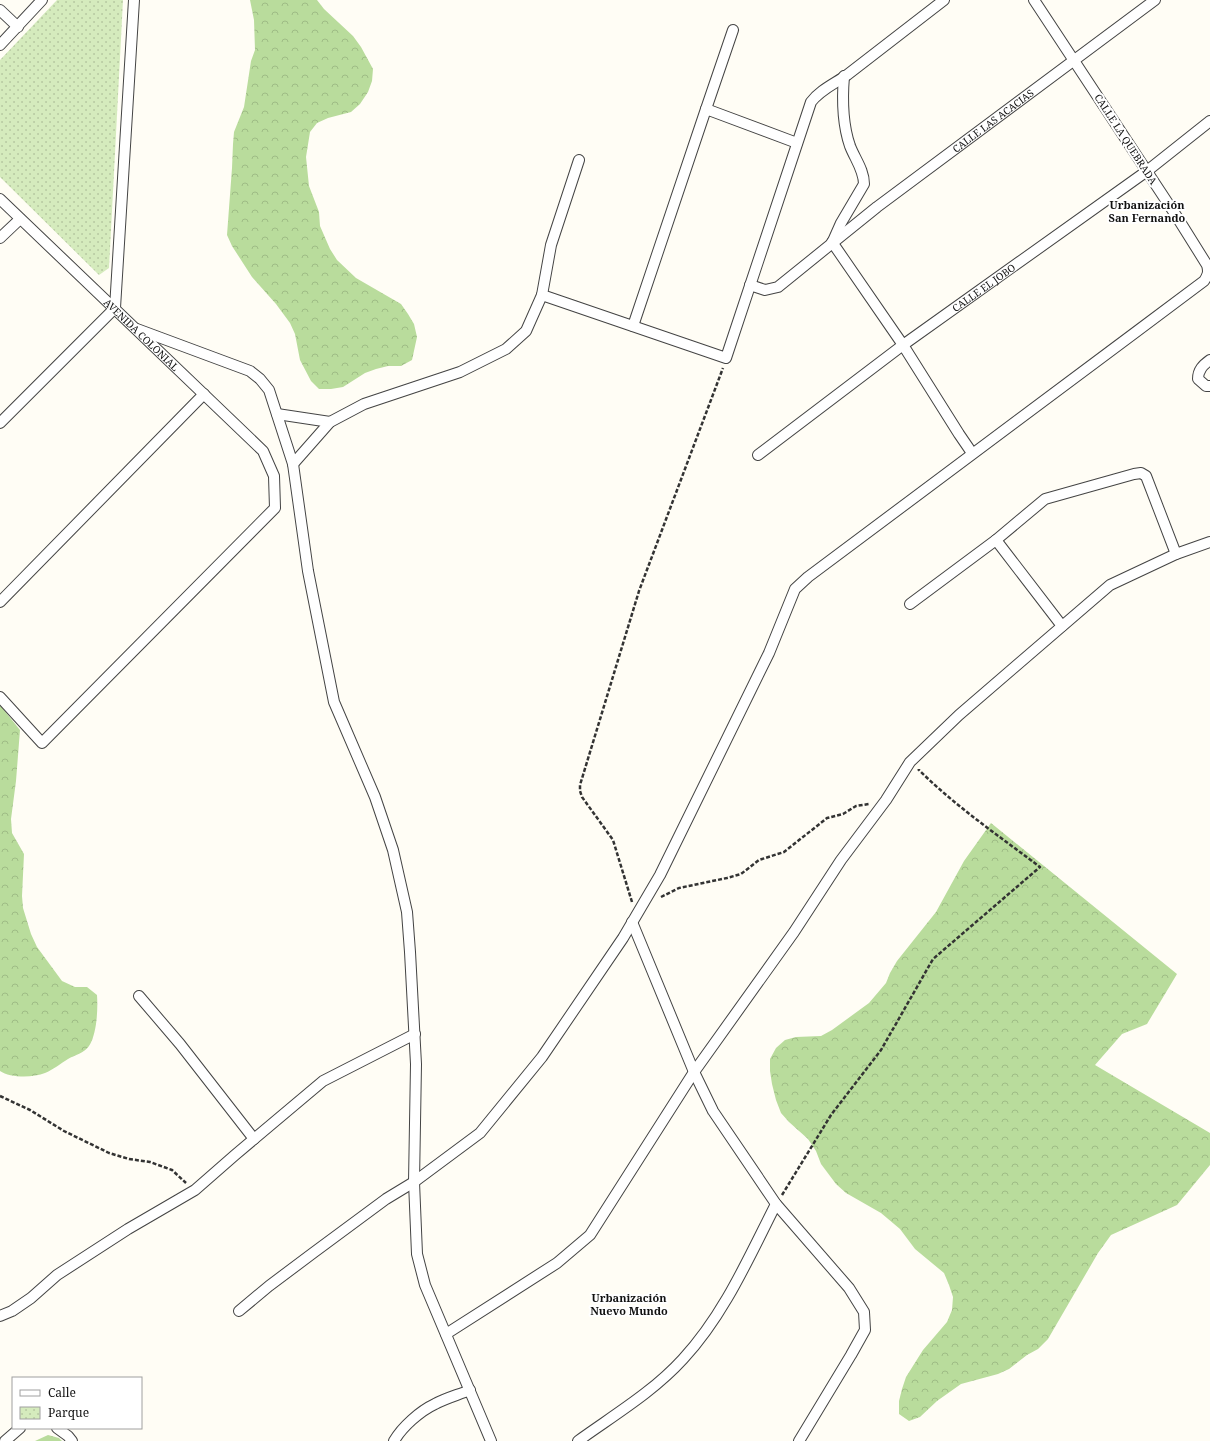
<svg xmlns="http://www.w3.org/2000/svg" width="1210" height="1441" font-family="'Noto Serif',serif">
<defs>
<pattern id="forest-crowns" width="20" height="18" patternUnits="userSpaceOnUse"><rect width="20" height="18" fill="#b9dc9c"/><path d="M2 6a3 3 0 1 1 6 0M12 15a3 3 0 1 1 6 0" fill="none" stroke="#9ebc85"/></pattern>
<pattern id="park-dots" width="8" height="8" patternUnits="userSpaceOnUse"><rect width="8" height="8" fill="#d5ebbd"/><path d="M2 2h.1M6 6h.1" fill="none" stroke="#b6c8a1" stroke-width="1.8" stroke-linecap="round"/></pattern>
</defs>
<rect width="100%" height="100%" fill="#fffdf5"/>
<g fill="url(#forest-crowns)">
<polygon points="250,0 317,0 324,9 353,36 361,47 373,69 372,81 368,92 360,104 351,112 328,118 317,123 310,132 306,157 309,186 319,212 320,226 330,249 337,260 356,278 401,304 408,314 414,324 417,337 412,360 401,366 388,366 376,369 365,373 343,387 331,389 319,389 311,381 300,360 295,334 290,323 276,304 252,277 232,246 227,235 232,168 233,144 234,132 244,107 251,61 255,50 254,20"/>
<path d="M0,705L20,730L16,781L11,819L12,833L24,854L22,896L23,908L31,934L37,947L62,981L75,987H87L97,995C98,1009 97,1034 89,1046C84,1053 75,1055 68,1059C61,1063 53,1070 45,1073C33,1078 10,1078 0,1071Z"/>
<polygon points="991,823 1177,974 1147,1024 1122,1034 1095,1065 1210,1133 1210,1165 1177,1205 1111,1235 1098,1253 1048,1339 1038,1349 1027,1355 1009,1369 998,1374 961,1384 937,1401 920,1417 909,1421 899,1414 899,1401 902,1389 906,1377 923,1350 947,1322 952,1310 953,1297 949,1285 944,1273 915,1249 900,1229 881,1213 846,1193 836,1184 821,1164 816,1151 808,1139 789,1122 781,1113 776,1100 772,1084 770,1071 770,1059 776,1048 785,1040 796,1037 821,1036 832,1030 869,1003 886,983 890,973 897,961 936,912 964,861"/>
<polygon points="48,1435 59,1438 62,1441 35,1441"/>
</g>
<polygon fill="url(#park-dots)" points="57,0 123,0 109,268 99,275 0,177 0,60"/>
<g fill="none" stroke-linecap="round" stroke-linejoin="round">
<defs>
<g id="minor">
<polyline points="0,10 18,27"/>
<polyline points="0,45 42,0"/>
<polyline points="706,109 733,30"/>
<path d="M579,160L551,245L542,295L726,358L811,102C820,90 834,84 847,75C879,50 912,25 944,0"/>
<path id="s1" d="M0,199L263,451L274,476L275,508L42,743L0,697"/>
<polyline points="0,238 20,219"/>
<path d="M833,241L841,223L864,184C864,170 855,159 850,146C842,123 842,100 844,76"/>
<polyline points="832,242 903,345 959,434 972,453"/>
<path id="s2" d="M750,285L765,290L778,287L877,207L1155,0"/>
<polyline points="633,326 706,109 797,143"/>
<polyline points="137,329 250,371 260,379 269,390 293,464 308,571 334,702 375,797 393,850 407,912 410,952 416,1064 414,1182 417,1254 425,1285 491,1441"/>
<path d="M1210,360C1203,365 1198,370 1198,379L1206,386H1210"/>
<polyline points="277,414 330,422"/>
<polyline points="0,423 115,308 134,0"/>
<path id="s3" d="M758,455L903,345L1147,171L1210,121"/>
<polyline points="293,464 330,422 364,404 460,372 506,349 526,331 542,295"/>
<polyline points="996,540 1062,626"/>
<polyline points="0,602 204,394"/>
<polyline points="910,604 996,540 1045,499 1134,474 1141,473 1146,476 1176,554"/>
<polyline points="632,922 694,1072 713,1111 776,1204 849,1288 864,1312 865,1330 851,1355 799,1441"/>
<polyline points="139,996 180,1044 254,1139"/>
<path d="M239,1311L269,1286L313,1253L386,1199L414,1182L480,1133L542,1057L623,938L660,875L769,653L795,589L808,577C939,478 1072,380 1204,281C1208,275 1209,272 1207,265L1177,217L1034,0"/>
<polyline points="0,1316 12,1311 31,1298 57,1275 128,1229 195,1190 235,1155 323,1081 415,1034"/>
<polyline points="446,1334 557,1263 590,1235 694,1072 794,932 841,860 886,800 910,762 959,715 1110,585 1176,554 1210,542"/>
<polyline points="57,1428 68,1436 72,1441"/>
<polyline points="5,1441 20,1428"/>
<path d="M394,1441C402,1427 420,1411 435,1404C446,1398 458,1395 470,1390"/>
<path d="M578,1441C614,1415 653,1392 683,1359C724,1315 749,1257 776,1204"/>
</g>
</defs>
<use href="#minor" stroke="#444" stroke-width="12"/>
<g stroke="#333" stroke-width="2.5" stroke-dasharray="4 2" stroke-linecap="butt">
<polyline points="661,897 679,888 727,878 741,874 759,860 784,852 827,818 843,814 856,806 869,804"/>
<polyline points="632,902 613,840 582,797 580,791 580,785 639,591 723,368"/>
<polyline points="0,1096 30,1110 64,1131 109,1153 129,1159 150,1162 172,1170 186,1183"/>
<path d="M782,1195L831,1115L881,1050L933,959L1040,867C999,836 955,806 918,769"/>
</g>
<use href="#minor" stroke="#fff" stroke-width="10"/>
</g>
<g text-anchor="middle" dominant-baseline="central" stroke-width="4" stroke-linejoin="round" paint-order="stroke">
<g font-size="10" fill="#111" stroke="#fff">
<text stroke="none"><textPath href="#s2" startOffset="301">CALLE LAS ACACIAS</textPath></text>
<text transform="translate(1126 139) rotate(57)">CALLE LA QUEBRADA</text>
<text stroke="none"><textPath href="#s3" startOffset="281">CALLE EL JOBO</textPath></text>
<text stroke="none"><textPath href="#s1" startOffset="196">AVENIDA COLONIAL</textPath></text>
</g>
<g font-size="11" font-weight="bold" fill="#111" stroke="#fff">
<text x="1147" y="204">Urbanización<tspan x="1147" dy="13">San Fernando</tspan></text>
<text x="629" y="1297">Urbanización<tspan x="629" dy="13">Nuevo Mundo</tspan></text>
</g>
</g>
<rect x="12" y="1377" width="130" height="52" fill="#ffffff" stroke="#a0a0a0"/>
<rect x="20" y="1390" width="20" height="6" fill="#ffffff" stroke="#a0a0a0"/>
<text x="48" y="1397" font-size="12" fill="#111111">Calle</text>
<rect x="20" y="1407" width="20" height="12" fill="url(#park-dots)" stroke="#a0a0a0"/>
<text x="48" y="1417" font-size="12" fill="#111111">Parque</text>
</svg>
